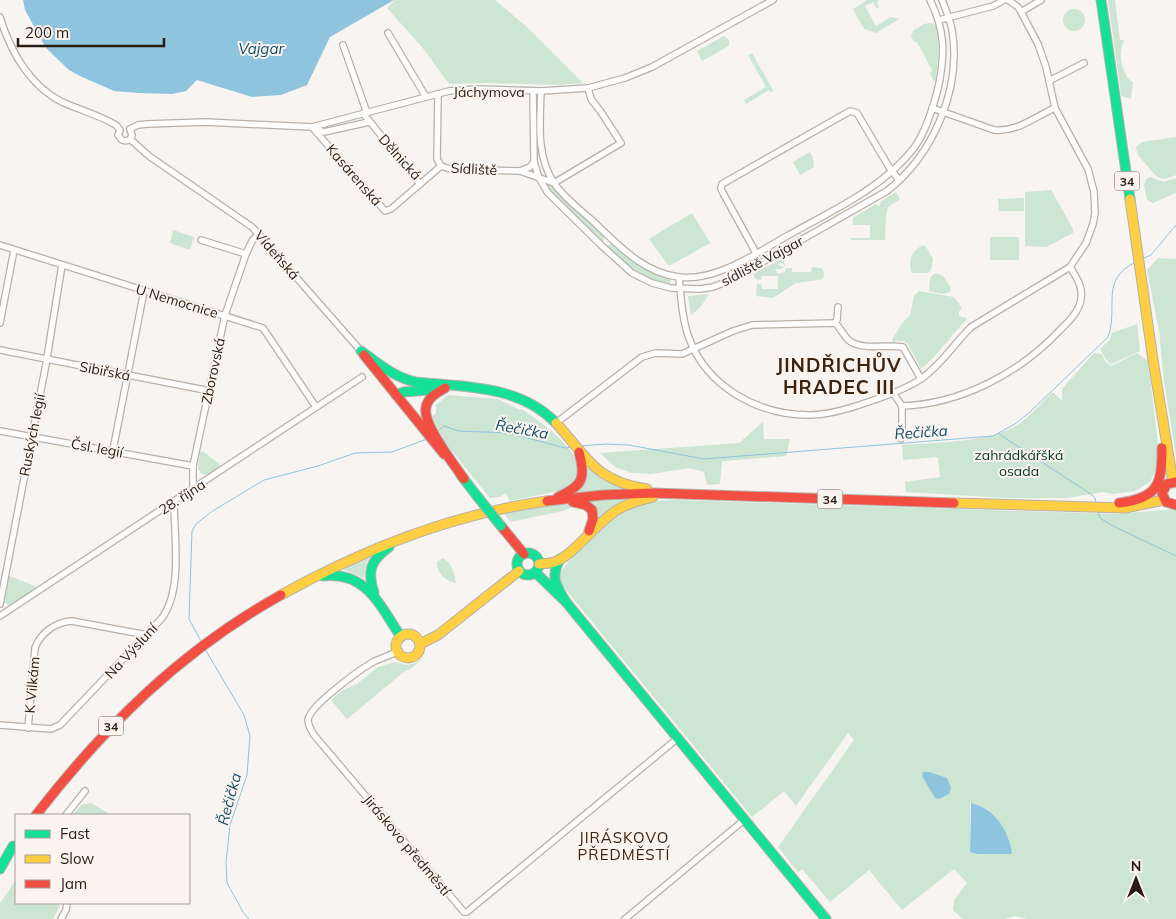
<svg xmlns="http://www.w3.org/2000/svg" width="1176" height="919" font-family="Mulish,sans-serif">
<rect width="100%" height="100%" fill="#f7f4f1"/>
<g fill="#cde5d3" fill-rule="evenodd">
<polygon points="395,0 495,0 529,29 583,83 559,85 486,83 449,84 422,47 387,8"/>
<polygon points="867,0 879,0 877,3 879,7 877,9 873,2 865,6 876,26 891,17 899,19 876,33 864,29 853,9"/>
<path d="M1108,0H1115L1120,40H1124C1123,44 1121,47 1121,52C1120,61 1124,78 1133,82L1131,99L1122,96L1121,94Z"/>
<circle cx="1074" cy="20" r="11"/>
<path d="M931,23L936,26C940,46 938,63 935,83L930,74L932,70L917,42L913,41L911,35L914,30L924,24Z"/>
<polygon points="724,36 729,40 729,46 702,61 697,51"/>
<polygon points="752,53 773,90 771,93 769,90 746,104 744,100 766,87 748,55"/>
<path d="M1176,137V175C1170,178 1164,180 1157,177L1138,155L1136,147L1142,142Z"/>
<polygon points="810,152 813,158 814,167 800,175 793,162"/>
<polygon points="1151,177 1163,182 1176,178 1176,193 1153,203 1147,200 1144,184 1147,178"/>
<polygon points="544,181 563,197 602,234 604,237 603,242 601,242 551,194"/>
<polygon points="1051,190 1073,229 1073,233 1046,247 1025,246 1025,192"/>
<polygon points="896,192 900,199 888,207 886,216 885,240 851,240 850,238 870,238 870,225 853,225 853,218 876,204 878,206 881,204 880,202"/>
<polygon points="1024,198 1024,211 999,211 998,199"/>
<polygon points="692,213 710,243 669,266 649,239"/>
<polygon points="173,230 194,237 190,250 170,243"/>
<rect x="990" y="237" width="29" height="23"/>
<path d="M611,243L639,266L671,278L669,286C642,278 628,266 607,247Z"/>
<path d="M925,245L933,259L931,270L928,273H912C907,262 912,248 925,245Z"/>
<polygon points="783,258 785,266 782,263 776,264 784,267 781,269 775,269 778,274 785,272 786,268 792,268 792,272 811,272 812,267 822,268 824,273 823,278 819,280 796,283 773,298 756,296 757,284 761,284 762,289 778,289 778,276 762,276 761,280 755,279 753,273 755,275 756,272"/>
<polygon points="1158,258 1176,259 1176,456 1164,381 1159,331 1147,270"/>
<polygon points="935,273 943,276 951,288 950,292 942,294 929,291 930,278"/>
<path d="M919,291L954,297L962,308L959,312V316L966,318L967,320C950,335 939,355 921,369L908,344L904,341H896L894,344L892,340L903,322L910,315L914,296Z"/>
<polygon points="709,294 702,305 691,316 688,296"/>
<polygon points="1137,324 1140,351 1111,364 1107,361 1100,349 1110,340 1112,333"/>
<path d="M1094,353L1102,354L1105,361L1111,366L1137,353L1148,361L1158,444V466L1150,482L1135,491L1113,494L1103,492L1067,498H1007L906,492L905,482L940,477L938,457L903,460L902,445C936,442 990,443 1019,424C1031,416 1042,402 1053,392L1062,401V389Z"/>
<path d="M448,395L498,399L518,409L523,410C539,421 587,453 576,476C574,481 570,485 567,489L510,501L506,493L500,497L490,498L444,441L432,416L436,414V405Z"/>
<polygon points="763,422 764,439 790,439 786,456 722,461 720,484 707,485 704,472 690,468 651,474 632,473 615,467 600,453 739,443"/>
<polygon points="202,451 220,464 219,469 210,475 202,474 198,469 200,452"/>
<polygon points="590,468 624,488 624,490 580,493 579,490 587,477 587,470"/>
<polygon points="629,498 630,500 611,509 599,518 595,507 591,502 593,500"/>
<path d="M672,500L1117,514L1176,509V919H1026L1016,916L1004,919H963L953,910L954,900L967,883L954,869L902,910L869,870L830,902L802,869L798,872L778,847L854,740L848,733L796,806L784,791L752,817L557,579L559,574L573,556L615,514L633,506L653,501ZM971,803C1000,809 1004,830 1010,854H977L970,852V805Z"/>
<polygon points="556,504 575,506 563,511 510,522 503,512"/>
<polygon points="371,554 366,563 364,578 340,568"/>
<path d="M443,558C453,564 454,573 456,583C446,581 436,573 437,562Z"/>
<polygon points="7,575 20,580 20,581 23,581 37,587 10,606 4,602 3,600"/>
<polygon points="425,657 409,670 406,670 347,719 331,700 343,690 357,684 378,667 395,662 406,665 413,664"/>
<polygon points="91,803 111,815 73,815 81,805"/>
<polygon points="16,880 16,903 58,903 60,906 53,919 0,919 0,903"/>
</g>
<g fill="#8fc4de">
<polygon points="23,0 394,0 330,37 307,85 281,95 252,97 197,80 186,91 172,94 138,93 114,91 80,76 69,70 46,48 25,10"/>
<polygon points="923,772 929,772 947,778 951,788 949,794 939,799 935,798 922,776"/>
<path d="M971,803C995,808 1008,830 1012,853L1010,854H977L970,852Z"/>
</g>
<g fill="none" stroke-linecap="round" stroke-linejoin="round">
<g stroke="#8fc4de" stroke-width="1">
<polyline points="1142,259 1151,255 1176,225"/>
<polyline points="438,431 444,426 459,431 509,433 565,448 572,447"/>
<polyline points="999,434 1092,495 1095,498 1096,503"/>
<path d="M581,446L606,444L629,445L704,459L993,436L1015,424L1030,412L1108,337C1119,307 1099,279 1136,262"/>
<polyline points="1098,512 1100,518 1111,525 1176,556"/>
<polyline points="202,643 189,619 192,531 196,524 211,512 264,480 318,466 355,453 392,452 427,439"/>
<polyline points="205,649 244,715 250,736 247,775 230,825 226,862 227,883 243,912 249,919"/>
</g>
<defs>
<g id="street">
<polyline points="1021,12 1041,0"/>
<path d="M0,17C10,51 30,86 62,102C80,110 99,115 116,125L120,130L118,135L122,140C127,142 131,140 132,135L130,129"/>
<polyline points="939,20 993,6 1004,0"/>
<polyline points="388,33 426,97"/>
<polyline points="343,45 367,113"/>
<polyline points="1049,81 1084,63"/>
<path d="M533,91L534,162L539,178L548,193L602,246L632,273L652,283L671,288L700,289L713,287L731,280L887,191C933,155 962,89 952,30C950,19 946,10 942,0"/>
<path d="M541,91C540,122 536,156 554,183C564,198 582,211 595,223C619,246 644,273 679,277C715,282 757,253 787,236C831,211 882,189 914,148C926,131 934,105 939,84C945,53 945,30 930,0"/>
<polyline points="438,94 437,159 441,166 450,169 520,171 554,183 621,143 601,112 591,99 588,88"/>
<path d="M932,108L994,130C1018,132 1034,117 1055,108"/>
<polyline points="363,113 420,184"/>
<polyline points="312,127 385,211 391,209 441,166"/>
<polyline points="314,128 324,132 369,122"/>
<polyline points="130,129 138,125 147,124 205,122 312,127 449,91 476,89 541,91 588,88 625,78 652,67 773,0"/>
<polyline points="130,139 149,156 252,227 361,351"/>
<polyline points="520,171 530,167 534,162"/>
<polyline points="201,240 246,254"/>
<polyline points="0,245 263,328 316,407"/>
<polyline points="756,253 723,193 721,189 722,184 850,111 857,113 889,167 899,180"/>
<path d="M679,277C681,297 682,319 689,338C707,387 758,415 809,415C828,415 848,409 865,403C884,397 904,390 921,379C941,365 954,344 971,327L1070,267L1086,243L1093,224L1095,213L1094,192L1088,169L1055,108L1046,67L1038,44L1021,12L1018,7L1008,0"/>
<polyline points="0,323 14,250"/>
<polyline points="835,323 837,320 838,307"/>
<polyline points="0,350 210,391"/>
<polyline points="893,393 902,406 902,436 901,439"/>
<path d="M902,406C961,404 1020,373 1060,330C1069,321 1079,312 1081,299C1083,286 1076,277 1070,267"/>
<path d="M556,423L642,357L656,353L682,354L733,331L752,325L835,323C842,329 844,339 853,343C868,350 887,344 903,347L921,379"/>
<polyline points="0,431 193,466"/>
<polyline points="113,450 144,291"/>
<polyline points="193,490 193,466 225,315 246,254 252,241 259,233"/>
<polyline points="0,604 46,364 62,265"/>
<polyline points="0,616 362,377"/>
<path d="M397,652C390,655 382,658 375,661C362,668 309,706 308,720C308,725 311,730 314,735L464,912H467L678,738"/>
<path d="M0,725L51,729L60,725L162,618C183,589 174,537 174,501"/>
<path d="M28,728L35,648C41,632 56,622 72,621L147,635"/>
<polyline points="66,815 85,791"/>
<polyline points="61,919 66,910 67,903"/>
<polyline points="625,919 744,820"/>
</g>
<g id="fast">
<polyline points="1101,0 1130,199"/>
<path d="M361,351C378,363 395,378 416,382C464,387 520,385 556,423"/>
<polyline points="396,395 404,392 441,389"/>
<polyline points="460,474 477,496"/>
<circle cx="528" cy="564" r="11"/>
<path d="M560,559C550,577 556,586 566,602"/>
<polyline points="535,572 566,602 826,919"/>
<path d="M323,576C367,571 380,606 401,637"/>
<path d="M374,593C367,571 370,561 389,547"/>
<polyline points="0,869 13,846"/>
</g>
<g id="slow">
<polyline points="1130,199 1153,360 1173,482"/>
<path d="M556,423C588,458 595,481 647,489"/>
<polyline points="954,503 1125,508 1164,500"/>
<path d="M539,564C544,563 550,564 554,562C572,557 598,521 617,510C628,503 641,500 653,497"/>
<path d="M281,595C364,549 452,514 547,501"/>
<circle cx="408" cy="646" r="12"/>
<polyline points="420,644 438,635 519,571"/>
</g>
<g id="jam">
<polyline points="364,355 444,454"/>
<path d="M445,388C437,393 428,397 426,407C422,424 454,464 464,479"/>
<polyline points="1176,482 1167,484 1162,493 1166,502 1176,505"/>
<path d="M558,497C583,486 586,478 579,452"/>
<polyline points="547,501 603,495 653,493 954,503"/>
<polyline points="573,502 586,505 592,510 593,519 589,531"/>
<path d="M1119,503C1158,498 1162,485 1162,448"/>
<polyline points="501,526 524,554"/>
<path d="M36,815C105,726 182,650 281,595"/>
</g>
</defs>
<use href="#street" stroke="#b7b0aa" stroke-width="8"/>
<use href="#fast" stroke="#b7b0aa" stroke-width="11"/>
<use href="#slow" stroke="#b7b0aa" stroke-width="11"/>
<use href="#jam" stroke="#b7b0aa" stroke-width="11"/>
<use href="#street" stroke="#fefdfd" stroke-width="5.5"/>
<use href="#fast" stroke="#16e098" stroke-width="9"/>
<use href="#slow" stroke="#ffcf43" stroke-width="9"/>
<use href="#jam" stroke="#f24e42" stroke-width="9"/>
<defs>
<polyline id="fast-bridge" points="477,496 501,526"/>
</defs>
<use href="#fast-bridge" stroke="#b7b0aa" stroke-width="11" stroke-linecap="butt"/>
<use href="#fast-bridge" stroke="#16e098" stroke-width="9"/>
</g>
<g text-anchor="middle" dominant-baseline="central" stroke-width="4" stroke-linejoin="round" paint-order="stroke">
<g fill="#faf3ee" stroke="#675c55" stroke-width="1">
<rect x="1114.5" y="171.5" width="25" height="19" rx="4"/>
<rect x="817.5" y="489.5" width="25" height="19" rx="4"/>
<rect x="98.5" y="716.5" width="25" height="19" rx="4"/>
</g>
<g font-size="12" font-weight="bold" fill="#281c13">
<text x="1127" y="181">34</text>
<text x="830" y="499">34</text>
<text x="111" y="726">34</text>
</g>
<g font-size="14" fill="#281c13" stroke="#faf3ee">
<text x="489" y="92">Jáchymova</text>
<text transform="translate(400 157) rotate(48)">Dělnická</text>
<text transform="translate(474 169) rotate(3)">Sídliště</text>
<text transform="translate(354 175) rotate(49)">Kasárenská</text>
<text transform="translate(277 255) rotate(49)">Vídeňská</text>
<text transform="translate(762 261) rotate(-28)">sídliště Vajgar</text>
<text transform="translate(177 301) rotate(17)">U Nemocnice</text>
<text transform="translate(105 371) rotate(11)">Sibiřská</text>
<text transform="translate(213 371) rotate(-78)">Zborovská</text>
<text transform="translate(32 435) rotate(-79)">Ruských legií</text>
<text transform="translate(97 448) rotate(10)">Čsl. legií</text>
<text transform="translate(182 497) rotate(-33)">28. října</text>
<text transform="translate(131 651) rotate(-47)">Na Výsluní</text>
<text transform="translate(32 685) rotate(-85)">K Vilkám</text>
<text transform="translate(407 845) rotate(50)">Jiráskovo předměstí</text>
</g>
<g font-size="14" fill="#003a1f" stroke="#faf3ee">
<text x="1019" y="455">zahrádkářšká<tspan x="1019" dy="16">osada</tspan></text>
</g>
<g font-size="15" font-style="italic" fill="#0f4d68" stroke="#faf3ee">
<text x="261" y="48">Vajgar</text>
<text transform="translate(522 429) rotate(10)">Řečička</text>
<text transform="translate(921 432) rotate(-4)">Řečička</text>
<text transform="translate(229 799) rotate(-75)">Řečička</text>
</g>
<g font-size="15" letter-spacing="1" fill="#3c230f" stroke="#faf3ee">
<text x="624" y="837">JIRÁSKOVO<tspan x="624" dy="17">PŘEDMĚSTÍ</tspan></text>
</g>
<g font-size="19" font-weight="bold" letter-spacing="1" fill="#3c230f" stroke="#faf3ee">
<text x="839" y="365">JINDŘICHŮV<tspan x="839" dy="22">HRADEC III</tspan></text>
</g>
</g>
<rect x="15" y="814" width="175" height="90" fill="#faf3ee" stroke="#a69d96"/>
<rect x="25" y="830" width="25" height="8" fill="#16e098" stroke="#a69d96"/>
<text x="60" y="839" font-size="15" fill="#281c13">Fast</text>
<rect x="25" y="855" width="25" height="8" fill="#ffcf43" stroke="#a69d96"/>
<text x="60" y="864" font-size="15" fill="#281c13">Slow</text>
<rect x="25" y="880" width="25" height="8" fill="#f24e42" stroke="#a69d96"/>
<text x="60" y="889" font-size="15" fill="#281c13">Jam</text>
<g transform="translate(1136 879)" stroke="#faf3ee" stroke-width="4" paint-order="stroke">
<path d="M0-4L9 19L0 12L-9 19Z" fill="#281c13"/>
<text y="-8" font-size="14" font-weight="bold" text-anchor="middle" fill="#281c13">N</text>
</g>
<path d="M18 38v8h146v-8" fill="none" stroke="#281c13" stroke-width="2.5"/>
<text x="25" y="38" font-size="15" fill="#281c13" stroke="#faf3ee" stroke-width="4" paint-order="stroke">200 m</text>
</svg>
